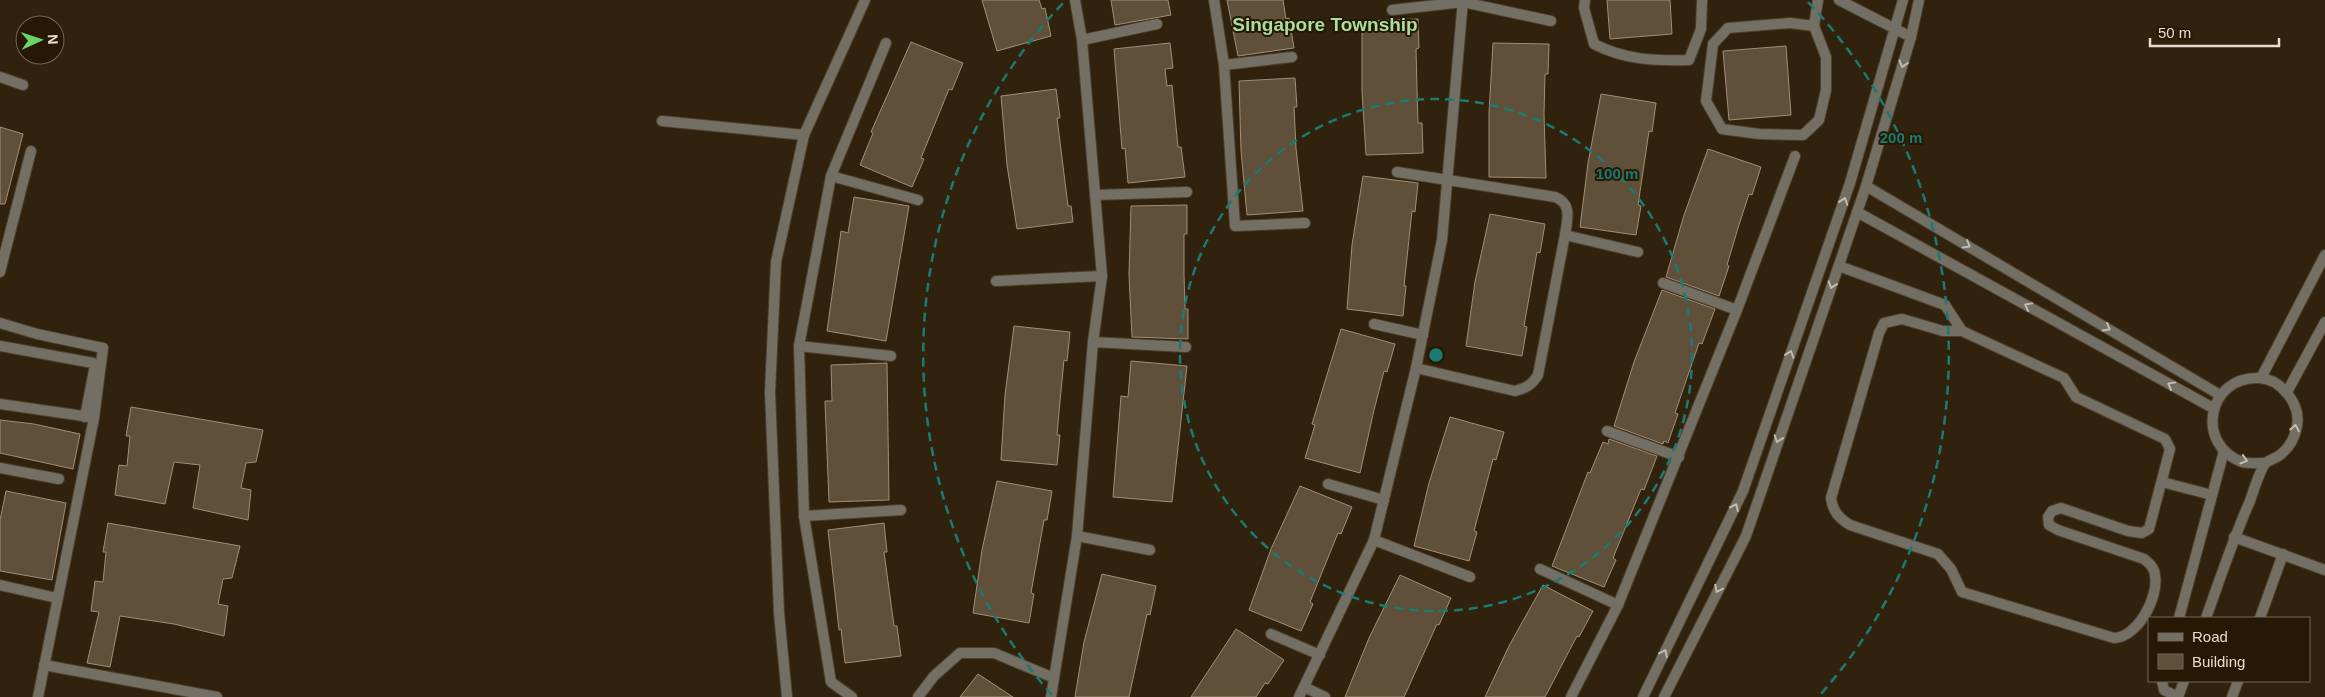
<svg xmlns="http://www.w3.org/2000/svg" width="2325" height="697" font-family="Arial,sans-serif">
<rect width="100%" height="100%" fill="#31220d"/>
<g fill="#604f39" stroke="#a18e77">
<polygon points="982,0 1039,0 1042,9 1045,8 1051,36 997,51"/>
<polygon points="1111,0 1168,0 1171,15 1115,25"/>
<polygon points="1227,0 1283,0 1286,19 1289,18 1294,48 1238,56"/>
<polygon points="1607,0 1670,0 1672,34 1610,39"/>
<polygon points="1418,19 1419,48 1416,49 1417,89 1418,123 1422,123 1423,153 1366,155 1362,91 1362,21"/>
<polygon points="911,42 963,63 952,90 949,89 921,158 924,159 912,187 860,165 873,133 871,132"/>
<polygon points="1170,43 1173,68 1165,69 1167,86 1172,85 1178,147 1181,147 1185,177 1128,183 1125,148 1122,149 1114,49"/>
<polygon points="1493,43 1549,44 1548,74 1545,74 1544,114 1546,178 1489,177 1489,113"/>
<polygon points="1786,46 1791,115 1729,120 1723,51"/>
<polygon points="1295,78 1297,107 1294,107 1296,148 1303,211 1247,215 1241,151 1239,81"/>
<polygon points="1056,89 1060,118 1057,118 1068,206 1071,206 1073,222 1017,229 1007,165 1001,96"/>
<polygon points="1601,94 1656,103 1652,132 1649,131 1638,205 1641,206 1636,235 1580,227 1588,163"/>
<polygon points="0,127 23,134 5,204 0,204"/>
<polygon points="1708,149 1761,167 1752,195 1749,194 1738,228 1727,265 1729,266 1719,296 1666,277 1684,215"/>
<polygon points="1363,176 1418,183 1415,212 1412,211 1404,286 1406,286 1403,316 1347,309 1352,245"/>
<polygon points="854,197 909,206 886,341 827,331 841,231 848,233"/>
<polygon points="1187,205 1187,234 1184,234 1184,275 1185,309 1188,309 1188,339 1132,337 1129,275 1131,206"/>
<polygon points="1490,214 1545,224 1540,253 1537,252 1524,326 1527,327 1522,356 1466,346 1475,282"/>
<polygon points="1662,290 1715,309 1702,344 1699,343 1675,413 1678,414 1668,443 1664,441 1663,444 1614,426 1634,362"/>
<polygon points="1014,326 1070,332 1067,361 1064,360 1060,401 1057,435 1060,435 1057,465 1001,460 1005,395"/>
<polygon points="1341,329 1395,344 1387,372 1384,371 1374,410 1360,473 1305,458 1315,425 1312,424"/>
<polygon points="1131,361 1187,366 1172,502 1113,497 1121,396 1128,397"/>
<polygon points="887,363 889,500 829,502 825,401 832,401 831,365"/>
<polygon points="131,407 263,430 256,462 246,463 241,488 251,490 248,520 193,508 200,465 174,462 165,504 115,495 119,465 127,466 130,436 126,436"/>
<polygon points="1450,417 1504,432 1496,460 1493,459 1474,531 1477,532 1469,561 1414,546 1429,483"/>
<polygon points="0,420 34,424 80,434 73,469 0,453"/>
<polygon points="1609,439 1657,456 1644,490 1641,489 1613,558 1616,560 1604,587 1552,566 1588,472 1590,473 1603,442 1608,444"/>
<polygon points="997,481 1052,491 1047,520 1044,520 1031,593 1034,594 1029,623 973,613 982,550"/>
<polygon points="1300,486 1352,507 1341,534 1338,533 1310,602 1313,604 1301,631 1249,610 1271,549"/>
<polygon points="6,491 66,503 52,580 0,571 0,520"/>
<polygon points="108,523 240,546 232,578 223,579 218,604 228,606 224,636 174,624 120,616 110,667 87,663 99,612 91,611 95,581 103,582 106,552 103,552"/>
<polygon points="884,523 887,552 884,552 894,626 897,626 901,656 845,663 841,629 839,630 828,530"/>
<polygon points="1102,574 1156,586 1150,615 1147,614 1129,697 1075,697 1084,642"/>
<polygon points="1400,575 1451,598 1439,625 1437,624 1404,697 1345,697 1369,638"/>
<polygon points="1543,585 1593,611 1579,637 1577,636 1545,697 1485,697 1509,646"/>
<polygon points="1236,629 1284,660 1268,684 1265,683 1256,697 1191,697"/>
<polygon points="978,674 1013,697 960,697"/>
</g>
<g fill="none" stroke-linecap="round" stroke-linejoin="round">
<defs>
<g id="service">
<polyline points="662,121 804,135"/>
<polyline points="1866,186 2220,395"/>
<polyline points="1857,212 2213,408"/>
<polyline points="2261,378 2325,255"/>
<polyline points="2287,392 2325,322"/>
<polyline points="2234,537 2325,570"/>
<polyline points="2179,618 2224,451"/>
<path d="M2206,618C2220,579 2233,539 2250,501C2254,489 2258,476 2264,465C2267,460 2275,459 2280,455C2289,448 2295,437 2297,426C2301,404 2281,379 2259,378C2207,376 2195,445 2242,462C2249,464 2258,463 2265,463"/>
<polyline points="2260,618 2283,554"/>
<polyline points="2162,681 2164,690 2178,697 2184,681"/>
<polyline points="2232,697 2238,681"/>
</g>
<g id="minor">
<polyline points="1214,0 1224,65 1235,226 1305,223"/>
<path d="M1585,0L1584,8L1594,44C1625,60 1655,61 1689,60L1701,29L1702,0"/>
<polyline points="1839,0 1911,37"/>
<polyline points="1392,10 1463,2 1551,21"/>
<polyline points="1814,26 1790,23 1728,28 1713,44 1706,101 1722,129 1759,134 1803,135 1819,120 1826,90 1826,57 1814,26 1818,0"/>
<polyline points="1082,40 1157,24"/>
<polyline points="1224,65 1292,57"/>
<polyline points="0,77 23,85"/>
<path d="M1397,172L1555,197C1573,204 1567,220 1565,235L1638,252"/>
<polyline points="831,176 918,200"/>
<polyline points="1095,195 1187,192"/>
<path d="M1839,266L1945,305L1962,331L2064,378L2076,397L2165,439L2170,449L2149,529L2142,533L2128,531L2061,508L2052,511L2048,517L2049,525L2058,530L2144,559C2149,563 2154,567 2155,575C2159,597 2138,637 2114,638L1962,592L1951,569L1938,554L1850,525C1839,518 1833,512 1831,498L1879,333L1884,323L1902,319L1943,331H1962"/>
<polyline points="0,272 31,151"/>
<polyline points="996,281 1102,276"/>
<polyline points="1663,283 1737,310"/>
<polyline points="0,323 37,334 103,348 94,418 38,697"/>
<polyline points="1374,324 1423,335"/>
<polyline points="1093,342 1186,347"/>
<polyline points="0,346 93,363 95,365 85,417"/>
<polyline points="799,346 891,356"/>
<path d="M1416,368L1515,391C1526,388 1532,385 1538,375L1565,235"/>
<polyline points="0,404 90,417"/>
<polyline points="1607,431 1679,457"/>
<polyline points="0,468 59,479"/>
<polyline points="2162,482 2212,495"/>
<polyline points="1328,484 1384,500"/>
<polyline points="804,516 901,510"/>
<polyline points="1077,536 1150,550"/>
<polyline points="1374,540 1470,577"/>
<polyline points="1540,569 1618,605"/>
<polyline points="0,585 57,598"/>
<polyline points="1271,634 1320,655"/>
<polyline points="44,665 217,697"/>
<polyline points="1304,687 1325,697"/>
<polyline points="787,697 779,613 770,392 776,262 804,135 865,0"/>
<polyline points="852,697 831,682 804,516 799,346 831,176 886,43"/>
<polyline points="918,697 934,676 960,653 994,653 1054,678"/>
<polyline points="1051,697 1077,536 1093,342 1102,276 1082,40 1075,0"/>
<polyline points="1299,697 1374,540 1416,368 1442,240 1463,0"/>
<polyline points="1571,697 1618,605 1737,310 1795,156"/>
<polyline points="1643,697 1743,491 1850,183 1903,0"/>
<polyline points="1664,697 1746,536 1866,186 1911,37 1919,0"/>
</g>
</defs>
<use href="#service" stroke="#4e402c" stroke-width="12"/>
<use href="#minor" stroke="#4e402c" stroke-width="12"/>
<use href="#service" stroke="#736f64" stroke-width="10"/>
<use href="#minor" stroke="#736f64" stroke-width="10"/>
</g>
<defs><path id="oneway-chevron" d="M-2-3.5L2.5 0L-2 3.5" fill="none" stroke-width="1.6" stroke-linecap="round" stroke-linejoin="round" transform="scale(1.25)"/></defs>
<g stroke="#c4bbb0">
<use href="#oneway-chevron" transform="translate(1903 64) rotate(107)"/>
<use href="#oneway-chevron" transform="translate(1844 201) rotate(-71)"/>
<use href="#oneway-chevron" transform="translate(1967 245) rotate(31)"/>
<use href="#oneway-chevron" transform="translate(1832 285) rotate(109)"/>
<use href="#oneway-chevron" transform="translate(2028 306) rotate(-151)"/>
<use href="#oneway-chevron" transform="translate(2107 328) rotate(31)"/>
<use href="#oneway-chevron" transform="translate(1790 354) rotate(-71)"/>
<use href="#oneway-chevron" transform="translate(2171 385) rotate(-151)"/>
<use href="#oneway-chevron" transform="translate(2295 428) rotate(-79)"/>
<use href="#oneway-chevron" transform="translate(1778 439) rotate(109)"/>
<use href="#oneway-chevron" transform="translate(2244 460) rotate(17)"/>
<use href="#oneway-chevron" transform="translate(1735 507) rotate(-64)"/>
<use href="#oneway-chevron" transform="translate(1718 589) rotate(117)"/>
<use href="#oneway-chevron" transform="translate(1664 653) rotate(-64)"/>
</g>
<g fill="none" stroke="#1a7b73" stroke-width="2.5" stroke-dasharray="9 6">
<circle cx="1436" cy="355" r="256"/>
<path d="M1052 695A513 513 0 0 1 1064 2M1808 2A513 513 0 0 1 1820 695"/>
</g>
<g text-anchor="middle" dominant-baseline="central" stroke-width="4" stroke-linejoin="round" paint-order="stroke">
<g font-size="19" font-weight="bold" fill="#a8dea1" stroke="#271804">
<text x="1325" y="24">Singapore Township</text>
</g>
</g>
<circle cx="1436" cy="355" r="8" fill="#1a7b73" stroke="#271804" stroke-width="2.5"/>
<g font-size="15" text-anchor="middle" font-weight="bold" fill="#1a7b73" stroke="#271804" stroke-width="4" stroke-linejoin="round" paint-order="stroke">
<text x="1901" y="143">200 m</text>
<text x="1617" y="179">100 m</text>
</g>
<rect x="2148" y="617" width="162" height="65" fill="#271804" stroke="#736656"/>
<rect x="2158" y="633" width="25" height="8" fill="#736f64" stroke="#736656"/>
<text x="2192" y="642" font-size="15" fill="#e6dcd0">Road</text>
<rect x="2158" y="654" width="25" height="15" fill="#604f39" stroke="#736656"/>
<text x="2192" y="667" font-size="15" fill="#e6dcd0">Building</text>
<g transform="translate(40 40) rotate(87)"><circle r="24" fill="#271804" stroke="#736656"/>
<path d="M0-4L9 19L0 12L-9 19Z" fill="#6dd361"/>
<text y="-8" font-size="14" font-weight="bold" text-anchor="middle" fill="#e6dcd0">N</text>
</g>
<path d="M2150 38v8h129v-8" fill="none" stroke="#e6dcd0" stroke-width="2.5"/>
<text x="2158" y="38" font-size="15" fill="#e6dcd0" stroke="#271804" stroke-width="4" paint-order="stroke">50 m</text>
</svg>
